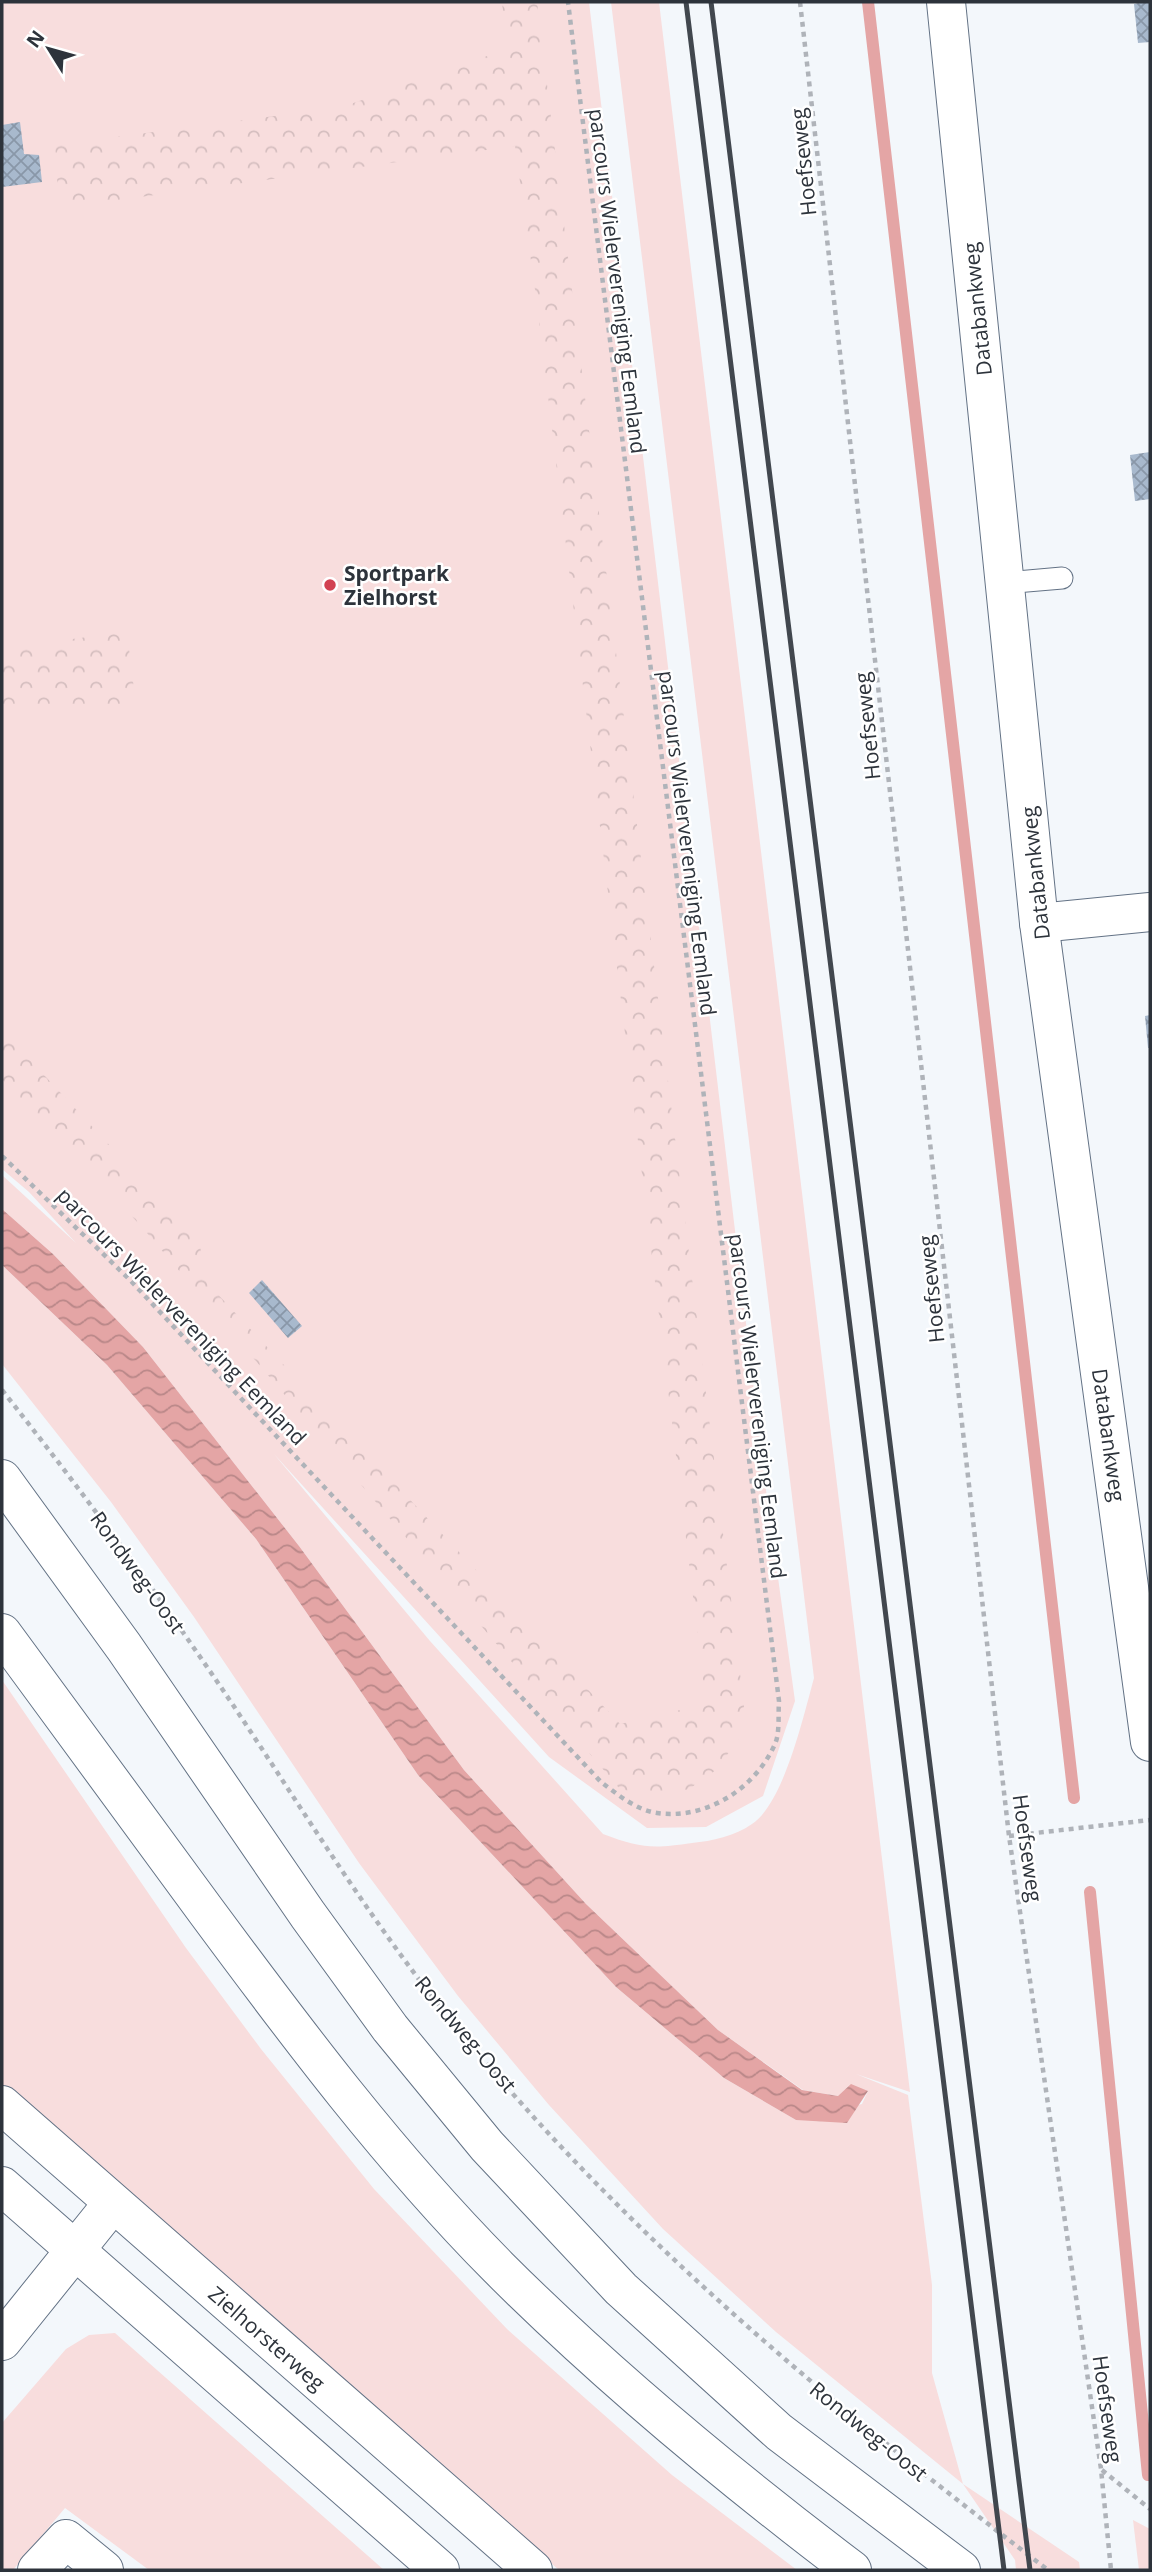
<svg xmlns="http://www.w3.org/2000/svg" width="1152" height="2572" font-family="'Open Sans',sans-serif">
<defs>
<pattern id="forest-crowns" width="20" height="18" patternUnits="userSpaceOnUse" patternTransform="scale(1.75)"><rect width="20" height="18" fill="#f8dddd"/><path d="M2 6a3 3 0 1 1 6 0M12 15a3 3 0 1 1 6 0" fill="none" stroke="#d5bebf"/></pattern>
<pattern id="water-waves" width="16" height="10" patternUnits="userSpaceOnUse" patternTransform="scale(1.75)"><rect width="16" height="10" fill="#e4a5a5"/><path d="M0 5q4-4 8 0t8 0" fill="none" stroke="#b98788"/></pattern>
<pattern id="building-cross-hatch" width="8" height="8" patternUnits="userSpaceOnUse" patternTransform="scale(1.75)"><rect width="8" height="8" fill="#a8b9cd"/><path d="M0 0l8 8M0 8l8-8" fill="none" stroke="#8997a8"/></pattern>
</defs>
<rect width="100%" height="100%" fill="#f3f7fb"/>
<g fill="#f8dddd">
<path d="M2,2H589L765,1483L795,1701L763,1796L706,1827L647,1828L549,1757L274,1454L430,1641L603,1834C640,1848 652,1849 692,1843C712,1841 735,1836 752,1824C784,1803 804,1714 814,1678L611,2H659L910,2092L856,2074L908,2095L932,2285V2373L963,2484L1079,2562L1080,2570H1016L1015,2560L963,2484L776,2332L663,2229L549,2105L458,1996L359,1863L194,1617L111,1502L2,1364V1265L107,1365L256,1539L418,1775L616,1987L724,2078L796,2120L862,2104L868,2091L838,2096L803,2090L718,2030L586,1904L464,1770L299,1546L143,1347L53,1254L2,1209V1175L76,1243L29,1192L2,1169Z"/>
<polygon points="2,1680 186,1948 261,2049 374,2189 507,2329 672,2475 797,2570 559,2570 2,2091"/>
<polygon points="115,2333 384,2570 149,2570 65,2508 13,2570 2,2570 2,2423 66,2349 89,2335"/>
<polygon points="1133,2520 1150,2529 1150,2570 1139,2570"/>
</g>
<g fill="url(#forest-crowns)">
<polygon points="502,2 537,2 744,1706 738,1740 716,1770 689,1789 650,1798 619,1788 141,1226 2,1079 2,1030 198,1240 211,1287 620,1724 706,1704 536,297 515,146 59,208 55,145 342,107 507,49"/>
<polygon points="127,632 136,706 2,713 2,648"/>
</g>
<polygon fill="url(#water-waves)" points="2,1209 53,1254 143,1347 299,1546 464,1770 586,1904 718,2030 802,2090 838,2096 851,2084 868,2091 847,2123 796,2120 724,2078 616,1987 418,1775 256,1539 107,1365 2,1265"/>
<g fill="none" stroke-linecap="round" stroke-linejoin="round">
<g stroke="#e4a5a5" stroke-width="12">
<polyline points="868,2 1074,1798"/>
<polyline points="1090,1892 1148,2475"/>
</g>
</g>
<g fill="url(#building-cross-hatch)">
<polygon points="1143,2 1150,2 1150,42 1138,43 1134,4"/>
<polygon points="20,122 24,154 39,155 42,182 2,187 2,125"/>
<polygon points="1150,452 1150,499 1135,501 1130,455"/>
<polygon points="1150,1015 1150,1048 1148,1048 1145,1016"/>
<polygon points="262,1280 302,1326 288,1338 249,1293"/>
</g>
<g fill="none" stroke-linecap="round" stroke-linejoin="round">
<defs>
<polyline id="service" points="1005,583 1062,578"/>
<g id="minor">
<polyline points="946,2 1039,923 1150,1742"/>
<polyline points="1039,923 1150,912"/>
<polyline points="37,2570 66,2539 104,2570"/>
</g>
<polyline id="tertiary" points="2,2341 113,2203"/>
<g id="secondary">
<polyline points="2,2105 533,2570"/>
<polyline points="2,2186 440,2570"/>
</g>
<g id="primary">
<polyline points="2,1479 124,1647 308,1915 390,2028 487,2146 621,2289 779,2432 961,2570"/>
<path d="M2,1633C70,1725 138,1818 206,1911C297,2034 390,2158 498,2267C608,2377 728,2476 852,2570"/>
</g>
</defs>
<use href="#service" stroke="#637285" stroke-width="23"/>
<use href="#minor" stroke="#637285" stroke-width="40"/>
<use href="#tertiary" stroke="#637285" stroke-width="40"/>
<use href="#secondary" stroke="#637285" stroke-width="40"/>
<use href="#primary" stroke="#637285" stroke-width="40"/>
<g stroke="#afb3b9" stroke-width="4.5" stroke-dasharray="5 5" stroke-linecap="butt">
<polyline points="800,2 1009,1836 1101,2469 1111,2570"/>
<path d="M2,1156L129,1279L601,1782C617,1794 636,1810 657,1813C706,1820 755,1789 775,1744C780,1733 778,1714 779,1701L568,2"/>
<path d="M2,1390C83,1492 160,1597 233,1705C295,1798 354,1894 421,1982C596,2212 820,2396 1048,2570"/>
<polyline points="1009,1836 1150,1820"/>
<polyline points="1102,2470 1150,2509"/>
</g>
<use href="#service" stroke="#fff" stroke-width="21"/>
<use href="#minor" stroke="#fff" stroke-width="38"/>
<use href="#tertiary" stroke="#fff" stroke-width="38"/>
<use href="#secondary" stroke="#fff" stroke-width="38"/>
<use href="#primary" stroke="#fff" stroke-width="38"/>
<g stroke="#41474e" stroke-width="5">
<polyline points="686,2 1004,2570"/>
<polyline points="711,2 1030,2570"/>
</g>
</g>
<circle fill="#d24151" stroke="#fff" stroke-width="2.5" cx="330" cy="585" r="7"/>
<g text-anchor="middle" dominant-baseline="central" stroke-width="5" stroke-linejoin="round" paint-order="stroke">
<g font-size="21" fill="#2d333b" stroke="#fff">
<text transform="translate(803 162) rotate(-96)">Hoefseweg</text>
<text transform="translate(618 281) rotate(83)">parcours Wielervereniging Eemland</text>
<text transform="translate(977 309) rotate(-96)">Databankweg</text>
<text transform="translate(867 726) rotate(-96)">Hoefseweg</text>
<text transform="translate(688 843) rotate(83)">parcours Wielervereniging Eemland</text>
<text transform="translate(1035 873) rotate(-96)">Databankweg</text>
<text transform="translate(931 1289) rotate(-96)">Hoefseweg</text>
<text transform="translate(182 1316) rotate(46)">parcours Wielervereniging Eemland</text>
<text transform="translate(758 1406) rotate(83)">parcours Wielervereniging Eemland</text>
<text transform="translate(1109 1435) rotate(82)">Databankweg</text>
<text transform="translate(138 1572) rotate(54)">Rondweg-Oost</text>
<text transform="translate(1028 1848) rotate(82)">Hoefseweg</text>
<text transform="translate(466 2034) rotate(50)">Rondweg-Oost</text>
<text transform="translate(267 2338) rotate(41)">Zielhorsterweg</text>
<text transform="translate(1108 2409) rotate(82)">Hoefseweg</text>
<text transform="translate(869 2431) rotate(39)">Rondweg-Oost</text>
</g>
<g font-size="21" font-weight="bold" fill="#2d333b" stroke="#fff" text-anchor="start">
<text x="344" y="573">Sportpark<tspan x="344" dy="24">Zielhorst</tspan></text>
</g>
</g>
<rect width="1152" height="2572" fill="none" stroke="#2d333b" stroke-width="7"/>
<g transform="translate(49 49) rotate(307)" stroke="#ffffff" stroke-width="5" paint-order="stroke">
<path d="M0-5L12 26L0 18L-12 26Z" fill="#2d333b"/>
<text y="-10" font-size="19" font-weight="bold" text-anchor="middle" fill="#2d333b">N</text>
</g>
</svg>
